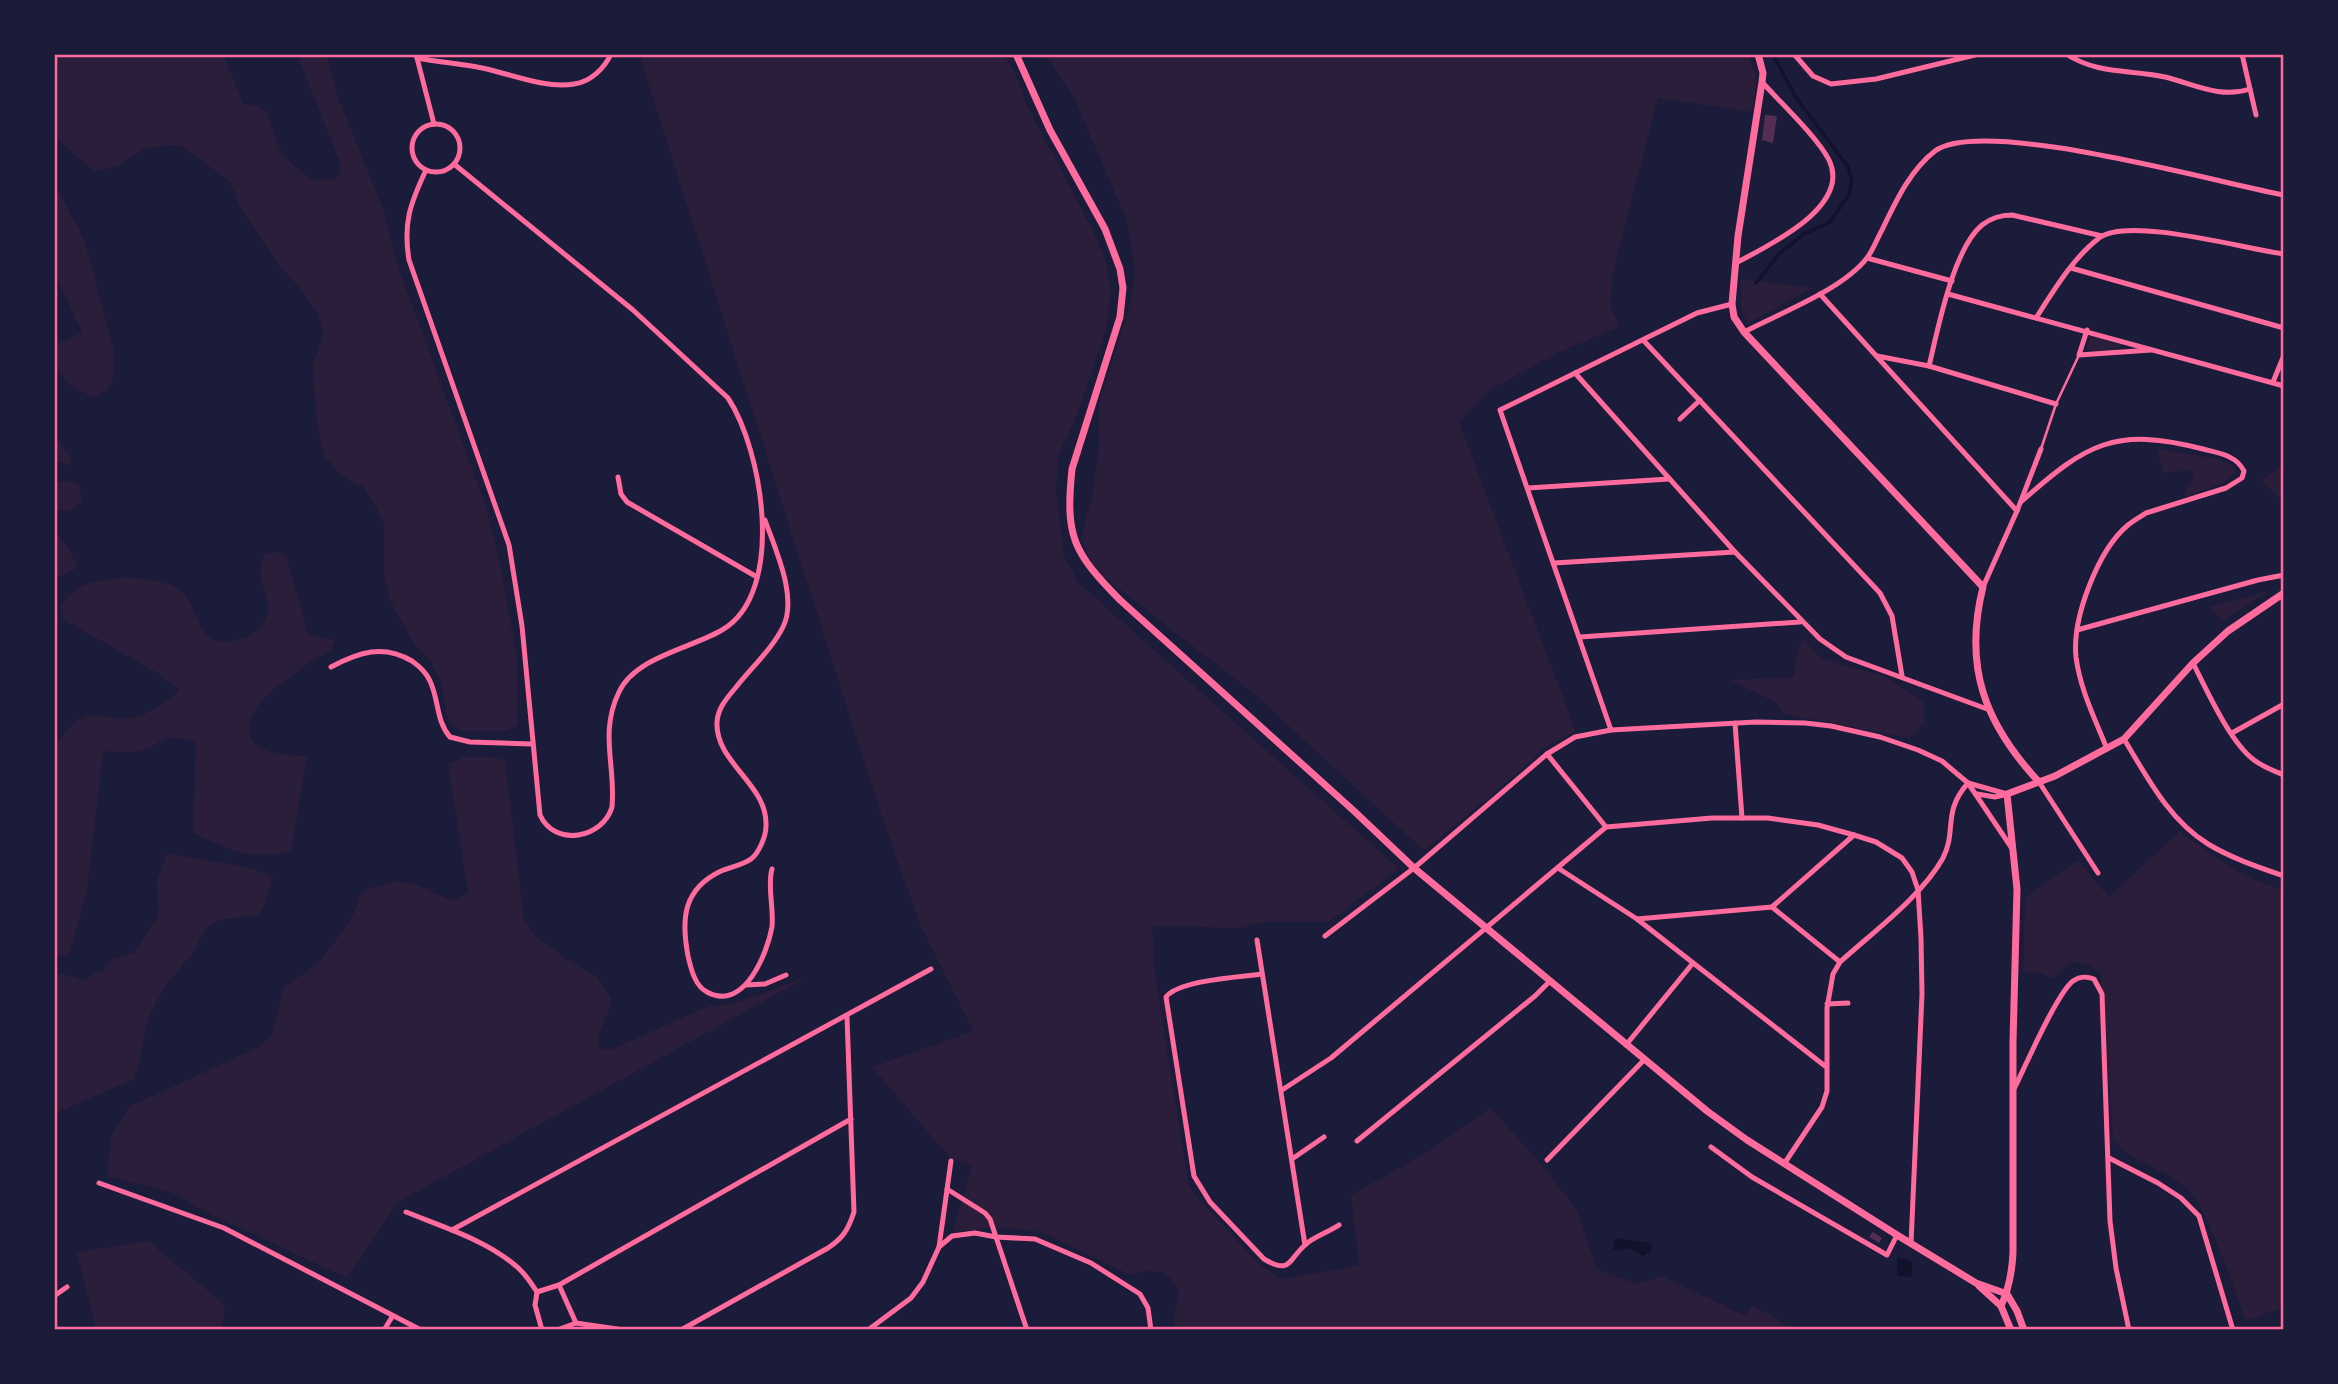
<svg xmlns="http://www.w3.org/2000/svg" width="2338" height="1384" font-family="Roboto,sans-serif">
<rect width="100%" height="100%" fill="#1b1b3a"/>
<g fill="#2a1e3b">
<polygon points="54,54 223,54 243,104 258,106 267,113 281,152 294,166 311,179 332,180 340,173 339,160 297,54 327,54 336,93 383,209 397,264 485,504 501,567 517,660 517,726 504,731 462,731 450,723 445,711 442,683 429,659 415,646 390,600 384,575 384,524 376,506 363,487 341,475 324,456 317,425 312,365 324,335 317,312 301,289 281,268 239,206 230,181 182,147 170,145 144,149 117,166 95,171 77,157 54,135"/>
<polygon points="639,54 1003,54 1013,68 1026,103 1092,229 1106,261 1111,289 1106,330 1075,420 1058,455 1056,491 1064,556 1079,583 1399,869 1328,922 1265,922 1241,928 1152,926 1155,975 1189,1188 1258,1263 1281,1279 1359,1266 1351,1195 1426,1153 1491,1108 1547,1171 1577,1211 1597,1269 1637,1284 1662,1276 1745,1316 1753,1305 1794,1330 1176,1330 1174,1320 1179,1289 1164,1272 1144,1271 1131,1275 1041,1232 999,1227 953,1232 972,1166 949,1157 872,1067 973,1031 920,924 880,811"/>
<path d="M1039,54H1748C1759,74 1756,91 1752,112L1658,98L1612,276L1610,306L1620,327L1559,352L1493,388L1459,422L1576,732L1545,747L1532,761L1424,851L1252,692L1095,570L1081,538L1092,498L1099,447V405L1131,300L1135,272L1127,221L1073,95L1050,61Z"/>
<polygon points="54,182 85,242 113,347 113,378 108,390 94,397 73,388 57,371 54,371 54,346 82,332 54,273"/>
<polygon points="1741,279 1813,288 1748,323 1741,310"/>
<polygon points="2090,334 2121,342 2122,346 2115,350 2090,351 2087,347"/>
<polygon points="54,435 68,453 72,466 54,461"/>
<polygon points="2157,449 2219,459 2235,466 2236,473 2223,483 2186,497 2184,493 2194,476 2192,470 2164,473"/>
<polygon points="2284,463 2284,501 2261,481"/>
<polygon points="67,481 79,484 82,499 73,510 54,511 54,483"/>
<polygon points="54,531 70,550 77,568 54,580"/>
<path d="M277,552L286,555L308,634L335,640L331,650L306,665L262,699L250,721V738C264,755 286,755 307,756L291,851C249,861 231,851 193,833L196,741L167,737C145,753 130,754 103,751L87,891L69,955L54,956V746C62,737 71,723 82,718C92,713 104,717 115,718C141,721 161,707 180,690L156,672L63,619L60,607C65,602 69,594 74,591C94,575 157,574 178,589C202,606 195,655 240,639C251,636 260,631 265,620C276,596 252,585 264,554Z"/>
<polygon points="2268,591 2223,621 2209,607"/>
<polygon points="1802,638 1822,659 1887,677 1924,703 1924,724 1909,738 1784,714 1775,702 1730,680 1794,677 1795,663"/>
<polygon points="464,757 492,757 505,760 524,921 536,936 566,959 597,977 612,1001 597,1040 600,1049 610,1050 709,1006 732,1004 808,977 398,1202 347,1278 202,1210 172,1193 107,1176 111,1136 130,1106 257,1048 272,1036 284,987 320,962 352,917 362,892 390,882 412,883 455,902 468,892 448,764"/>
<path d="M2180,831C2211,855 2245,880 2284,890V1307L2246,1320C2235,1292 2207,1208 2189,1190C2167,1169 2132,1164 2113,1139L2101,974C2084,957 2067,959 2054,979L2040,972L2023,971L2025,898L2078,860L2109,897Z"/>
<path d="M168,852C203,864 240,860 273,877L265,903L259,915C245,917 228,917 215,922C201,928 201,940 193,952C176,974 154,997 146,1026C142,1044 141,1061 134,1079L54,1114V978L61,973L84,981L95,973H103L113,958L134,953L158,916L157,880Z"/>
<polygon points="148,1241 225,1305 222,1330 96,1330 77,1252"/>
</g>
<g fill="#12122b">
<polygon points="1615,1238 1651,1243 1652,1247 1651,1251 1643,1256 1628,1248 1617,1251 1613,1249"/>
<polygon points="1897,1257 1913,1262 1911,1277 1897,1276"/>
</g>
<g fill="none" stroke-linecap="round" stroke-linejoin="round">
<polyline stroke="#12122b" stroke-width="3.5" points="1756,283 1779,254 1804,234 1830,222 1848,196 1852,181 1848,167 1796,98 1773,54"/>
</g>
<g fill="#542f53">
<polygon points="1765,115 1777,116 1773,143 1762,140"/>
<polygon points="1873,1232 1882,1238 1879,1243 1869,1237"/>
</g>
<g fill="none" stroke-linecap="round" stroke-linejoin="round">
<polyline stroke="#ff6b9d" stroke-width="2.5" points="2041,449 2056,404 2079,355"/>
<g stroke="#ff6b9d" stroke-width="5">
<polyline points="416,54 434,124"/>
<polyline points="1794,54 1813,76 1831,84 1876,79 1979,54"/>
<path d="M2066,54C2099,75 2129,69 2165,77C2194,84 2220,99 2250,89L2242,54"/>
<path d="M417,58C439,62 461,64 482,68C511,74 545,89 574,84C590,82 604,69 611,54"/>
<polyline points="2250,89 2256,115"/>
<circle cx="436" cy="148" r="24"/>
<path d="M426,170C410,204 403,223 409,260L509,545L522,626L540,815C555,848 603,838 612,807C616,766 599,733 619,692C635,657 692,648 722,630C787,592 762,449 728,398L633,310L454,164"/>
<polyline points="1867,258 1952,281"/>
<path d="M1736,263C1767,246 1852,207 1829,160C1818,138 1780,102 1762,82"/>
<polyline points="2071,268 2284,328"/>
<polyline points="1820,294 2017,511"/>
<polyline points="1948,294 2284,386"/>
<path d="M2036,318C2054,290 2073,258 2099,238C2129,216 2245,249 2284,254"/>
<polyline points="2087,330 2079,355 2151,350"/>
<path d="M1744,332C1780,313 1842,290 1867,258C1873,250 1877,239 1882,230C1895,203 1910,170 1935,151C1983,116 2218,183 2284,195"/>
<polyline points="1644,341 1880,593 1892,616 1902,676"/>
<polyline points="1877,356 1929,366 2056,404"/>
<path d="M1929,366C1938,329 1953,249 1982,225C1991,218 2001,215 2012,215L2102,236"/>
<polyline points="1575,373 1735,552 1820,639 1846,657 1987,709"/>
<polyline points="2273,382 2284,355"/>
<polyline points="1680,419 1700,400"/>
<polyline points="618,477 621,494 627,502 757,577"/>
<polyline points="1528,488 1669,479"/>
<path d="M2022,501C2086,444 2115,426 2203,449C2218,453 2236,455 2244,471L2242,478L2226,488L2146,513C2140,517 2134,520 2128,525C2098,550 2072,618 2076,657C2080,689 2095,719 2107,749"/>
<path d="M765,520C775,549 798,597 783,627C772,649 752,667 737,686C728,697 718,707 717,722C715,763 768,784 766,826C766,836 759,853 751,859C743,865 730,867 721,871C683,889 681,919 688,956C691,969 695,986 707,992C744,1012 767,954 772,927C774,908 767,885 772,869"/>
<polyline points="1554,563 1735,552"/>
<polyline points="1983,587 2017,511 2041,449"/>
<polyline points="2077,630 2258,580 2284,575"/>
<polyline points="1580,637 1800,622"/>
<path d="M2193,663C2207,691 2230,742 2254,760C2263,767 2274,771 2284,775"/>
<path d="M331,667C359,652 383,644 412,661C419,666 427,674 430,681C439,700 436,721 450,737L470,742L532,744"/>
<polyline points="1735,723 1742,818"/>
<polyline points="1611,730 1500,410 1697,313 1732,304"/>
<polyline points="2232,733 2284,704"/>
<path d="M2124,739C2147,777 2169,820 2208,844C2231,858 2258,867 2284,876"/>
<polyline points="1547,754 1606,827"/>
<polyline points="2039,782 2098,873"/>
<polyline points="1968,783 2011,847"/>
<polyline points="1977,794 1995,797 2004,795"/>
<polyline points="1558,868 1637,919 1825,1066"/>
<polyline points="1772,907 1840,962"/>
<polyline points="1637,919 1772,907 1854,835"/>
<polyline points="1325,936 1414,868 1547,754 1575,737 1611,730 1756,722 1805,723 1831,726 1880,737 1918,750 1942,761 1968,783 2007,794"/>
<polyline points="1257,940 1305,1245"/>
<path d="M1262,974C1240,977 1179,980 1166,997L1194,1176L1210,1202L1264,1259C1291,1275 1288,1260 1305,1245C1313,1237 1329,1232 1339,1225"/>
<polyline points="746,985 765,984 786,975"/>
<polyline points="1827,1004 1848,1003"/>
<polyline points="1626,1045 1693,963"/>
<path d="M2014,1089C2025,1067 2057,993 2073,981C2080,976 2086,976 2094,979L2102,994L2110,1221L2116,1268L2129,1330"/>
<polyline points="1282,1090 1331,1058 1606,827 1712,818 1768,818 1818,825 1854,835 1876,842 1902,858 1912,872 1918,890 1921,938 1922,994 1911,1244"/>
<polyline points="1357,1141 1535,996 1550,981"/>
<polyline points="1711,1147 1752,1177 1887,1255 1897,1235"/>
<polyline points="2109,1158 2158,1183 2181,1198 2199,1216 2233,1330"/>
<polyline points="1292,1159 1324,1137"/>
<polyline points="1547,1160 1644,1060"/>
<path d="M1784,1164L1822,1107L1827,1091V1008L1833,974L1840,962C1872,933 1922,896 1943,858C1957,831 1942,812 1968,783"/>
<polyline points="99,1183 224,1228 421,1330"/>
<polyline points="947,1189 985,1213 990,1219 1027,1330"/>
<path d="M406,1212C443,1227 486,1240 516,1266C525,1273 531,1283 537,1292L535,1305L542,1330"/>
<polyline points="452,1230 931,969"/>
<polyline points="939,1247 951,1161"/>
<polyline points="559,1285 576,1323"/>
<polyline points="537,1292 559,1285 851,1119"/>
<polyline points="54,1296 67,1287"/>
<polyline points="384,1330 392,1317"/>
<polyline points="557,1330 576,1323 624,1330"/>
<path d="M681,1330L828,1248C843,1238 848,1230 854,1212L847,1017"/>
<polyline points="868,1330 911,1298 923,1282 939,1247 952,1236 975,1233 996,1237 1035,1239 1091,1263 1140,1294 1148,1308 1151,1330"/>
</g>
<g stroke="#ff6b9d" stroke-width="7">
<path d="M1016,54L1050,130L1105,229L1120,269L1123,288L1120,317L1072,469C1065,537 1073,552 1120,600L1354,811L1414,868L1707,1111L1747,1140L1897,1235L1976,1283L2007,1294L2017,1311L2024,1330"/>
<path d="M1758,54L1763,73L1762,82L1738,236L1732,304L1734,317L1744,332L1983,587C1963,667 1985,724 2039,782"/>
<polyline points="1979,1286 2001,1306 2011,1330"/>
<path d="M2001,1306C2009,1289 2012,1272 2013,1253V1042L2017,889L2007,794L2055,776L2124,739L2193,663L2228,631L2284,593"/>
</g>
</g>
<rect width="2338" height="1384" fill="none" stroke="#1b1b3a" stroke-width="112"/>
<rect x="56" y="56" width="2226" height="1272" fill="none" stroke="#ff6b9d" stroke-width="2.5"/>
</svg>
